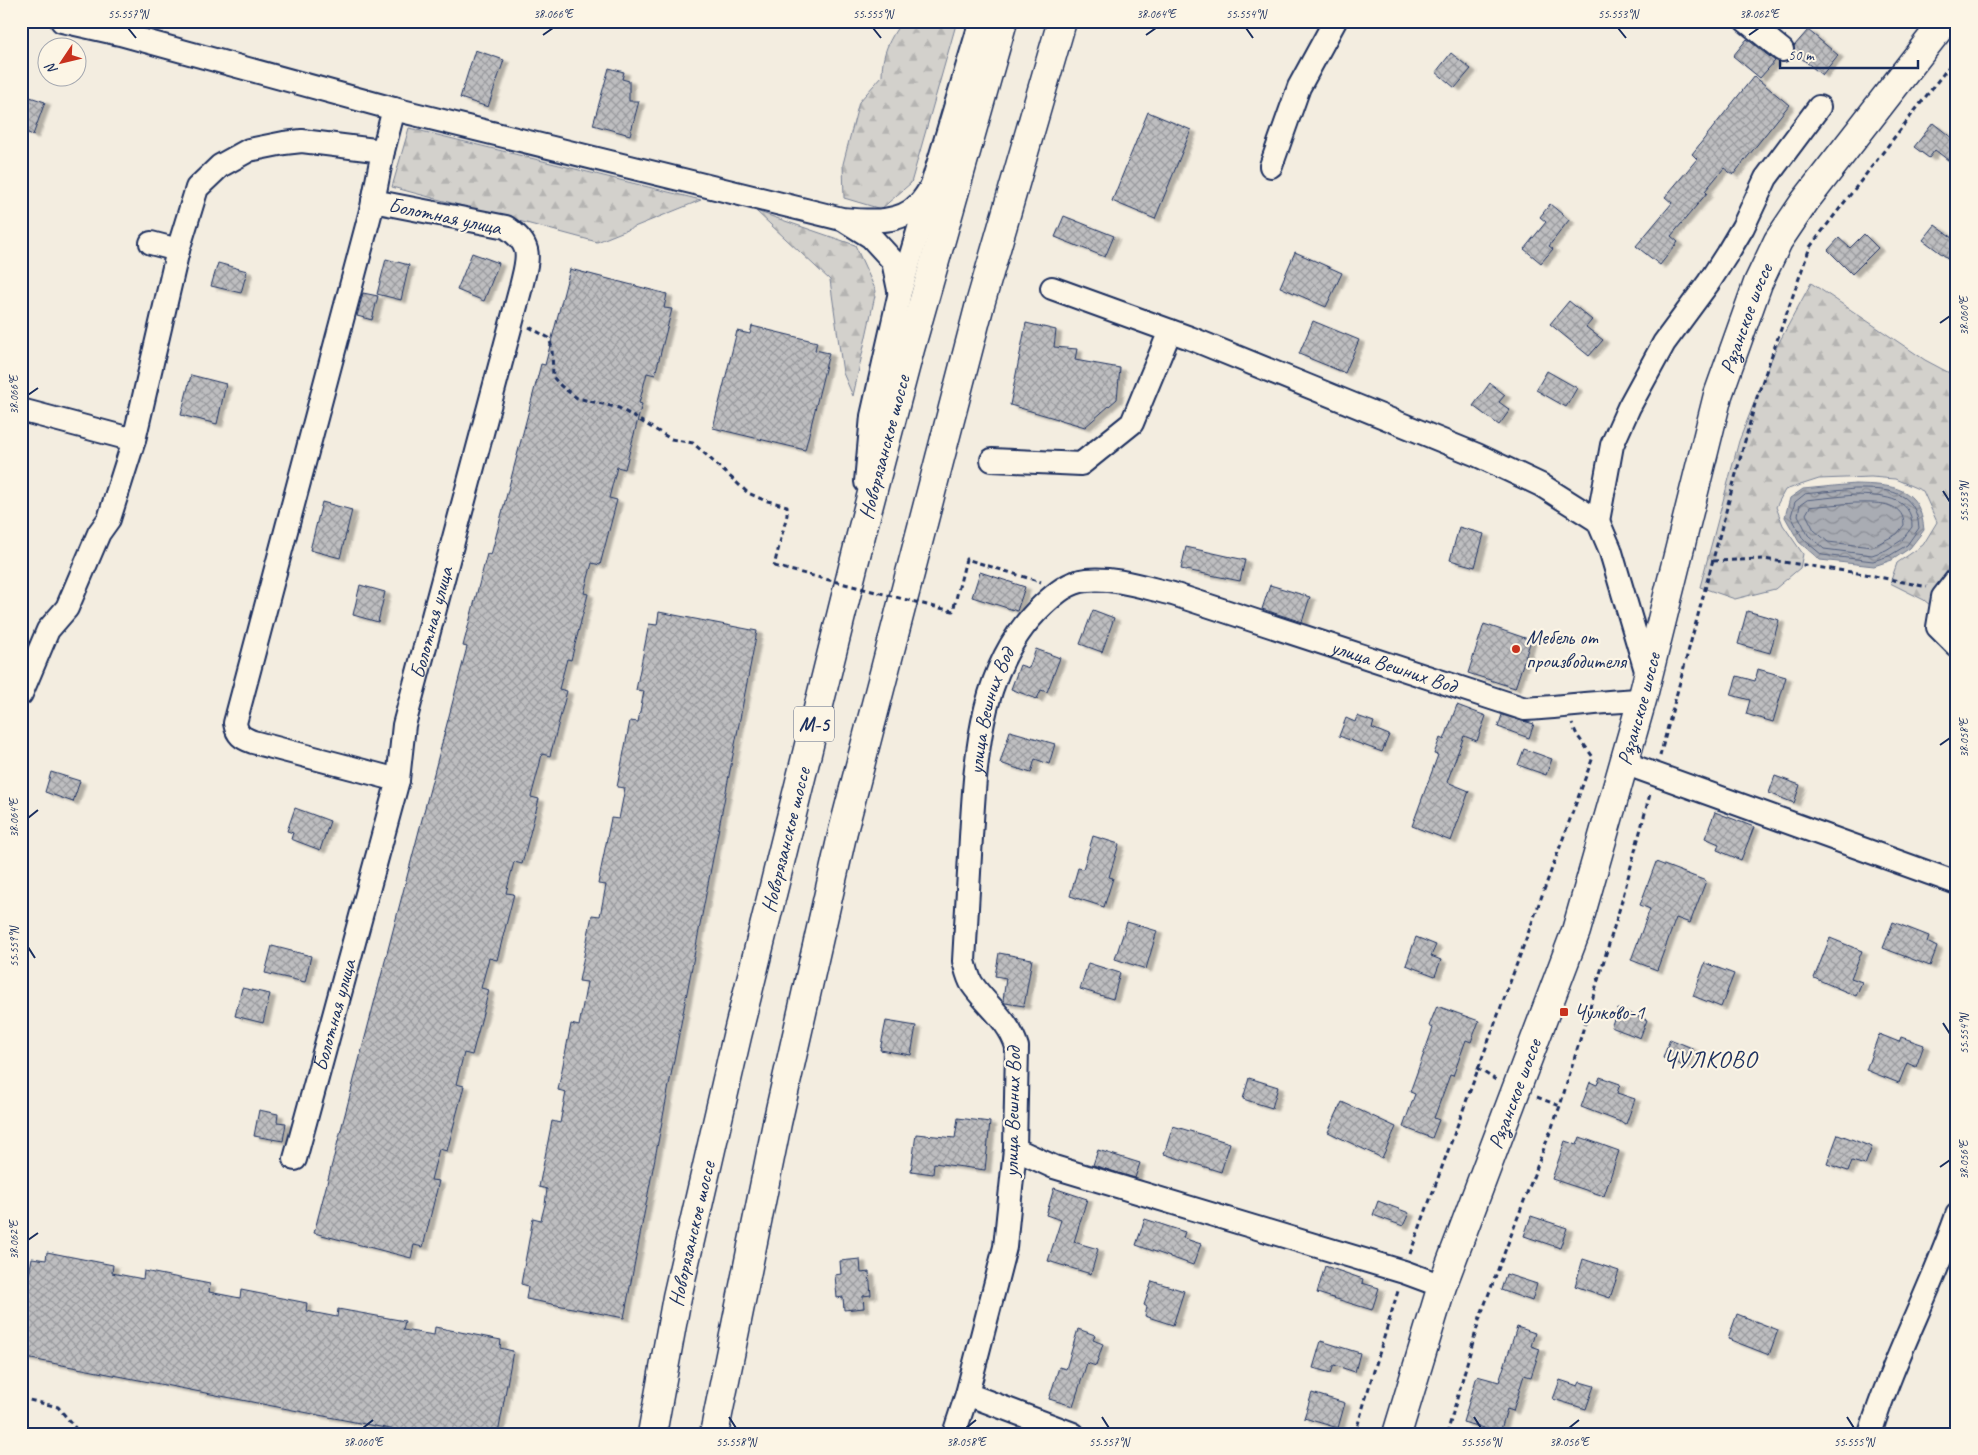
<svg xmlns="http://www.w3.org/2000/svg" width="1978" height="1455" font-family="Caveat,sans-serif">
<defs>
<pattern id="forest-firs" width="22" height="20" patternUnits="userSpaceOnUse" patternTransform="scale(1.25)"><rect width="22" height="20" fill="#d3d1cc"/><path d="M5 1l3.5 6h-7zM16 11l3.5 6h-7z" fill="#b5b4b2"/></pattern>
<pattern id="water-waves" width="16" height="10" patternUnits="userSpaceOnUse" patternTransform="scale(1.25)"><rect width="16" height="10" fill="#a9acb3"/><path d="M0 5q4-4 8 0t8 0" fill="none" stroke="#898c95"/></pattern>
<pattern id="building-cross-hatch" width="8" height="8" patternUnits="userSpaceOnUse" patternTransform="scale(1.25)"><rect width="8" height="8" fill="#bebec0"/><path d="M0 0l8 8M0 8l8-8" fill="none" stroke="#9a9b9f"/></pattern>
<filter id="shadow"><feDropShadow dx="5.5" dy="3" stdDeviation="1" flood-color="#0004"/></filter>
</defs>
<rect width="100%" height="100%" fill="#f3ede0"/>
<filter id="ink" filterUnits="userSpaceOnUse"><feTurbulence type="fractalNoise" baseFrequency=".02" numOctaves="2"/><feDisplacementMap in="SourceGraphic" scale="10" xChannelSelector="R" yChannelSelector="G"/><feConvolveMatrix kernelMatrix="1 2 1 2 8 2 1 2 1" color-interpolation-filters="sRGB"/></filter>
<g filter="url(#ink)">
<g fill="url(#forest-firs)" stroke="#778095">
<path d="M902,21H957L911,183L881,209L844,198L843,164L859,102L882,76C882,53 889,40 902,21Z"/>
<polygon points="409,128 701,200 597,242 392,187"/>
<polygon points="756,211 855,245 876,291 853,396 843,373 830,280"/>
<polygon points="1811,283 1925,360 1957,377 1957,628 1924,600 1890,583 1897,563 1923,545 1937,522 1923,491 1895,479 1871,477 1819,479 1785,490 1776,507 1783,525 1803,554 1800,568 1775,589 1735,599 1700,587 1739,441 1776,348"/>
</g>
<path fill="url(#water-waves)" stroke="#707a91" d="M1855,484C1893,485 1920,486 1924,530L1910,548L1892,560L1874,566L1820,560L1799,542L1785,517L1790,498L1803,489Z"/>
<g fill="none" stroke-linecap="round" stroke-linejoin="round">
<g stroke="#546180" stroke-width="1">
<path d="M1855,489C1887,489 1916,489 1919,528L1907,545L1889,556L1873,561L1822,555L1803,539L1791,516L1795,502L1805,494Z"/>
<path d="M1855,495C1879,496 1913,495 1912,527L1902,540L1886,550L1872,555L1824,549L1808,535L1798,515L1800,505L1807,500Z"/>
<path d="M1855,503C1873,503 1904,500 1904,525L1897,534L1872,547L1828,542L1814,530L1806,514L1810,507Z"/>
</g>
</g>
<g fill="url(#building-cross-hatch)" stroke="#1b2f5e" filter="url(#shadow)">
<polygon points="1808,30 1838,55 1822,75 1795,53 1794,46"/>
<polygon points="1747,39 1775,61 1760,78 1733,56"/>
<polygon points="475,50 504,60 488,107 460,98"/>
<polygon points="1451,53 1471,69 1455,88 1436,72"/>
<polygon points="609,68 624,72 622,79 629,81 629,101 639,101 630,135 593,125"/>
<polygon points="1754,76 1789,105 1733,175 1724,168 1705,191 1707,193 1671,236 1678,242 1660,265 1636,246 1672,203 1665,197 1697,159 1692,154"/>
<polygon points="21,94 45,102 33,135 21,130"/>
<polygon points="1148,112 1191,130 1155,219 1112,201"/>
<polygon points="1933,123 1957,142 1957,167 1935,150 1929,158 1914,147"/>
<polygon points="1550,204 1569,220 1549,246 1553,249 1541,263 1524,249 1546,222 1540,217"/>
<polygon points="1064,216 1114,236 1105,257 1055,237"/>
<polygon points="1935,225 1957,241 1957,251 1950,260 1923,240"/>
<polygon points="1864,234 1878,248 1852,274 1828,250 1839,238 1850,248"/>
<polygon points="1295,252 1342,273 1326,307 1280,287"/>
<polygon points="472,253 499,263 484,301 457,290"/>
<polygon points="386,259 409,265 401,300 377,294"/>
<polygon points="218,263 247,271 241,293 211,286"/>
<polygon points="570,269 667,294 664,308 672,309 655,375 647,373 639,403 642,404 625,469 617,467 609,498 617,500 600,565 592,563 584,593 588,594 571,660 567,659 559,689 567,691 550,756 542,754 539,767 531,797 539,799 522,864 514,862 506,893 514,894 497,960 489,958 481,988 489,990 472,1055 464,1053 456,1084 464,1086 447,1151 439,1149 431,1180 439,1181 423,1247 414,1245 411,1258 314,1233 467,647 463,646 487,554 491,555 541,364 545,365"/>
<polygon points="363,293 378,296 372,320 357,316"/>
<polygon points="1569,301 1592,320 1586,327 1603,340 1589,356 1550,324"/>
<polygon points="1313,321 1359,340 1345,373 1299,354"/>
<polygon points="1026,323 1056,330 1054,347 1077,349 1075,360 1120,368 1117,399 1085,427 1010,405"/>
<polygon points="752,326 817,342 815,350 829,353 805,450 713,428 737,331 750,334"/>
<polygon points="1547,371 1577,388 1566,407 1536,390"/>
<polygon points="191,375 226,384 217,424 181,415"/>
<polygon points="1490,383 1505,395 1499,402 1510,410 1499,425 1473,406"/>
<polygon points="322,502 352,510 340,558 310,550"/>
<polygon points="1459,527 1484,534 1475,567 1450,560"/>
<polygon points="1186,547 1245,560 1240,581 1181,569"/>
<polygon points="980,572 1025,587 1017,611 972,597"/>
<polygon points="360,585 385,592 378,622 353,615"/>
<polygon points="1270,585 1310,597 1302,622 1262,609"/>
<polygon points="1093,610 1114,618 1102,652 1080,644"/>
<polygon points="1747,611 1779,620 1770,653 1738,644"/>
<polygon points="659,612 757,631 624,1318 526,1299 528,1286 521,1284 533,1218 541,1220 545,1204 547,1189 539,1187 552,1121 560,1123 566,1092 558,1090 571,1024 579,1026 587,982 579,981 592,915 600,916 606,885 598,884 611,818 619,819 625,788 617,787 630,721 638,722 644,691 636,690 649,624 657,625"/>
<polygon points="1484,624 1531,640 1515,688 1468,673"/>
<polygon points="1036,649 1060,658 1047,692 1041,690 1037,699 1011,689 1020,665 1029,668"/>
<polygon points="1758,669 1786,677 1773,722 1746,714 1750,700 1731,695 1737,676 1755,681"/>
<polygon points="1457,705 1486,716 1477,741 1464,736 1447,782 1469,791 1451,841 1412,826 1438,755 1434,754 1440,738 1444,740"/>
<polygon points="1502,715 1534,724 1529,738 1498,727"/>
<polygon points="1357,716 1374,722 1372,728 1389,735 1382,752 1339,736 1346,718 1355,722"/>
<polygon points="1010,731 1055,744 1049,764 1035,759 1031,773 1000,763"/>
<polygon points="1524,749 1552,759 1546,775 1518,765"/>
<polygon points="51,772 80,781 73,802 45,792"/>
<polygon points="1775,776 1800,785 1794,803 1769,793"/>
<polygon points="295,808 330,821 320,850 291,839 293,833 287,831"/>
<polygon points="1715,812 1754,827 1741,860 1717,850 1719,844 1705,838"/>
<polygon points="1093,836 1119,844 1109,877 1113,878 1104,907 1070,896 1078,868 1083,869"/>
<polygon points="1656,862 1706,881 1690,923 1676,918 1657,970 1631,960 1650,909 1640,905"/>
<polygon points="1127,922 1157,931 1146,969 1115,959"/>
<polygon points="1893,922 1929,936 1927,942 1937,947 1930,966 1883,948"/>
<polygon points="1416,937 1436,945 1431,956 1441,960 1435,976 1406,965"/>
<polygon points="1830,938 1862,951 1851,978 1862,982 1856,996 1814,978"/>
<polygon points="272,946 311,956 305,982 265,973"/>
<polygon points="999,953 1032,959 1024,1006 1005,1003 1003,1000 1006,978 995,976"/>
<polygon points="1088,963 1120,973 1113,999 1080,989"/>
<polygon points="1705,963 1734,974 1721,1007 1693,996"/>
<polygon points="242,988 270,994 263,1023 235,1016"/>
<polygon points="1437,1006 1479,1021 1471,1042 1466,1040 1453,1076 1450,1075 1434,1118 1439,1120 1432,1138 1403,1127 1415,1094 1410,1092 1433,1028 1429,1026"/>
<polygon points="1618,1009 1647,1020 1640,1038 1611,1027"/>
<polygon points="886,1021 916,1026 911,1055 880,1050"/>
<polygon points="1879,1034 1899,1042 1901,1037 1924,1045 1916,1067 1907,1063 1899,1083 1866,1070"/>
<polygon points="1670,1039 1692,1048 1685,1066 1663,1058"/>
<polygon points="1600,1077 1620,1084 1617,1093 1635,1099 1626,1124 1581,1107 1590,1082 1597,1085"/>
<polygon points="1249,1078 1278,1087 1272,1108 1243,1099"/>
<polygon points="1342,1102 1396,1127 1382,1158 1328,1132"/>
<polygon points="259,1110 278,1114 277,1122 286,1123 283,1141 254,1136"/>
<polygon points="958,1118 990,1122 985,1170 934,1163 933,1174 911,1171 916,1134 955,1138"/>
<polygon points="1173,1126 1230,1143 1221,1172 1164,1154"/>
<polygon points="1838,1134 1872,1147 1865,1165 1852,1161 1848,1171 1827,1164"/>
<polygon points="1580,1137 1619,1151 1604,1196 1552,1179 1565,1141 1577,1145"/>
<polygon points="1098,1150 1140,1163 1135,1178 1093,1165"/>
<polygon points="1054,1188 1087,1199 1074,1242 1098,1249 1091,1274 1048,1261 1061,1220 1046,1215"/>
<polygon points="1378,1201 1409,1213 1403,1226 1373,1215"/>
<polygon points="1531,1216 1567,1228 1560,1248 1524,1236"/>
<polygon points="1145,1219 1185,1232 1183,1238 1201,1244 1193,1265 1136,1245"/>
<polygon points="47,1252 113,1265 112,1273 143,1279 144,1271 210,1284 209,1292 240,1298 241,1290 307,1303 306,1311 337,1317 338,1309 405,1321 403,1330 434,1335 435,1327 501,1340 500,1348 513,1351 498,1434 416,1434 21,1357 21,1316 32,1258 46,1260"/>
<polygon points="860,1259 861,1273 869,1272 871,1295 863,1296 864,1308 844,1310 843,1297 837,1298 835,1275 841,1274 840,1261"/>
<polygon points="1583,1259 1619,1271 1610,1298 1575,1286"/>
<polygon points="1325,1266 1363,1279 1362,1283 1379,1288 1372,1310 1317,1293"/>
<polygon points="1506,1274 1537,1284 1532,1301 1501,1290"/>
<polygon points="1152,1281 1184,1291 1173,1325 1145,1316 1147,1307 1144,1305"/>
<polygon points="1737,1314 1778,1330 1769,1355 1728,1339"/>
<polygon points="1517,1327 1535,1333 1531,1346 1540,1349 1531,1377 1524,1375 1513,1411 1507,1409 1500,1433 1463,1422 1477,1376 1499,1382"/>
<polygon points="1078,1329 1095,1335 1093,1340 1103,1344 1096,1366 1087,1363 1073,1406 1049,1399 1059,1367 1066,1369"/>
<polygon points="1321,1341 1360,1353 1355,1372 1334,1365 1331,1373 1313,1368"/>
<polygon points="1560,1380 1578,1386 1580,1382 1594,1386 1586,1409 1553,1399"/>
<polygon points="1312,1393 1345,1403 1338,1428 1304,1418"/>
</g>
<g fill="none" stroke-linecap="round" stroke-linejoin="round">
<defs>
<g id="minor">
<path d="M62,21L120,34L394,109L842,219C867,221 900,225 919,204C925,198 930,189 934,182"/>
<polyline points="1746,21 1782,50"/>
<path d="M394,109L383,151L372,207L235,723C237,735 242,738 253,742L398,780"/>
<polyline points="1271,166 1299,87 1335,21"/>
<polyline points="847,222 871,237 893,261 899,290"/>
<polyline points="151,243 178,250"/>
<polyline points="1052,288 1190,338 1477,455 1541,485 1598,521 1610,549 1647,674"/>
<polyline points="21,410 134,440"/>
<polyline points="992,460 1081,464 1132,423 1170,331"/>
<polyline points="866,482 872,416 900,292 981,21"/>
<polyline points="1598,521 1612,445 1629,407 1664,343 1709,282 1727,254 1743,227 1766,178 1819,107"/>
<polyline points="1957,579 1943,597 1938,627 1957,646"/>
<polyline points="21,694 48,630 67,608 99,533 109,519 134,440 178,250 197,188 220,166 249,150 284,143 302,141 383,151"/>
<polyline points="1624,763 1957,883"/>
<polyline points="1015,1149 1054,1167 1404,1272 1442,1286"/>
<path id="s1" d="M295,1159L398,780L404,725L521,287C528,257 534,246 506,227L373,201"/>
<polyline points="967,1394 1073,1434"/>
<path id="s2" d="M954,1434L967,1394L1005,1247L1015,1149L1017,1047C1009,1020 987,1006 972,984C968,978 966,968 964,961C966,920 969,878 971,837C976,756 979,665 1043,605C1056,593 1068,582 1087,580C1115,577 1146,588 1173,594L1525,709C1564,707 1603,701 1642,700"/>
<path d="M1870,1434C1893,1359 1931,1290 1957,1215"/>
</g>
<g id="major">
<path id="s3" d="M1397,1434L1442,1286L1576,931L1642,700L1718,395L1758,283L1778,241L1805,201L1945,21"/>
</g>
<g id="highway">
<path id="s4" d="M652,1434L677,1297L737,1036L862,531L910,349L1003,21"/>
<polyline points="714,1434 777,1123 843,831 980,304 1062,21"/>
</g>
</defs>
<use href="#minor" stroke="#1b2f5e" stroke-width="26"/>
<use href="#major" stroke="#1b2f5e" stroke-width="31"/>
<use href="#highway" stroke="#1b2f5e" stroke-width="31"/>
<g stroke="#1b2f5e" stroke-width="3" stroke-dasharray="5 4" stroke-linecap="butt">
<polyline points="529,327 549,338 552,348 553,377 561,386 577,398 619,408 671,439 693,443 748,493 764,500 787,506 787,515 774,566"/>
<polyline points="1713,561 1763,559 1865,574 1927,587"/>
<polyline points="931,606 953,611 966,559 1041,582"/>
<polyline points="1660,756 1756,400 1810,247 1957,56"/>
<polyline points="1477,1068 1496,1080"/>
<polyline points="1537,1097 1560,1106"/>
<polyline points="1410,1254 1593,757 1577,735 1572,724"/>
<polyline points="21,1398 58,1407 80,1434"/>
<polyline points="1355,1434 1398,1291"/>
<polyline points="1447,1434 1480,1317 1560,1106 1621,904 1650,794"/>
</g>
<use href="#minor" stroke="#fcf5e5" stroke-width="22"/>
<use href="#major" stroke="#fcf5e5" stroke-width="28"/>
<use href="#highway" stroke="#fcf5e5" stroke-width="28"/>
<polyline stroke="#1b2f5e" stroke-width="3" stroke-dasharray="5 4" stroke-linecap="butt" points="774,566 931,606"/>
</g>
</g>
<path fill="none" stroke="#1b2f5e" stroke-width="2" d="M128,28L136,38M873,28L881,38M1246,28L1253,38M1618,28L1626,38M543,35L553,28M1146,35L1156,28M1749,35L1759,28M1940,323L1950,316M28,395L38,388M1943,491L1950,502M1940,745L1950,738M28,818L38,810M28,947L35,958M1943,1023L1950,1034M1940,1167L1950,1160M28,1240L38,1233M729,1417L736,1428M1102,1417L1109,1428M1474,1417L1481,1428M1847,1417L1854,1428M363,1428L373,1420M966,1428L976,1420M1569,1428L1579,1420"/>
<g fill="#c8321e" stroke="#fcf5e5" stroke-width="2">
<circle cx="1516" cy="649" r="5"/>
<rect x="1559" y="1007" width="10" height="10" rx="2.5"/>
</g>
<g text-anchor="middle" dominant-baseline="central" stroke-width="4.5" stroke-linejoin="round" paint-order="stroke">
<rect fill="#fcf5e5" stroke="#5e6a86" stroke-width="1" x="794" y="706.5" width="40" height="35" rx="4"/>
<g font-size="20" font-weight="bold" fill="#1b2f5e">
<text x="814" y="724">М-5</text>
</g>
<g font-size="21" fill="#1b2f5e" stroke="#fcf5e5">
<text transform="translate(445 216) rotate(12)">Болотная улица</text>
<text stroke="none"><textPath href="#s3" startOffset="1170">Рязанское шоссе</textPath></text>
<text stroke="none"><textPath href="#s4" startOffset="1014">Новорязанское шоссе</textPath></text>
<text stroke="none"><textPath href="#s1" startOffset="554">Болотная улица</textPath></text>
<text stroke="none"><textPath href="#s2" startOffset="1242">улица Вешних Вод</textPath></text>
<text stroke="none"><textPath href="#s3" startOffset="765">Рязанское шоссе</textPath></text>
<text stroke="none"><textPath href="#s2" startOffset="749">улица Вешних Вод</textPath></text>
<text stroke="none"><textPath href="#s4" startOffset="609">Новорязанское шоссе</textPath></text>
<text stroke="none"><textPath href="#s1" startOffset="149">Болотная улица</textPath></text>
<text stroke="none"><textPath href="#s3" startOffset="360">Рязанское шоссе</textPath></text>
<text transform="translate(1012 1112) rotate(-89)">улица Вешних Вод</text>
<text stroke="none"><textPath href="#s4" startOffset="204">Новорязанское шоссе</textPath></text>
</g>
<g font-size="21" fill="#1b2f5e" stroke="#fcf5e5" text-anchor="start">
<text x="1526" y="637">Мебель от<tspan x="1526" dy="24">производителя</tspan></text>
<text x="1574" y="1012">Чулково-1</text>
</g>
<g font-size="24" letter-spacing="1" fill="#1b2f5e" stroke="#fcf5e5">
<text x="1710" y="1059">ЧУЛКОВО</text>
</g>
</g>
<rect width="1978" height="1455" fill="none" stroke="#fcf5e5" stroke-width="55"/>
<g transform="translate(62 62) rotate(235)"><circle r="24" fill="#fcf5e5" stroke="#a2a6af"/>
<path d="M0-4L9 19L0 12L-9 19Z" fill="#c8321e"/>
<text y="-8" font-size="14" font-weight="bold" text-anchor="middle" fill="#1b2f5e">N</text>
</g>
<path d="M1780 60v8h138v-8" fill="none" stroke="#1b2f5e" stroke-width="2.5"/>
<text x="1788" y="60" font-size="15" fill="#1b2f5e" stroke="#fcf5e5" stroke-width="4" paint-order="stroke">50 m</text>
<rect x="28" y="28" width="1922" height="1400" fill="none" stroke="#1b2f5e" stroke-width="2"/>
<g font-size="12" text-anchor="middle" fill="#1b2f5e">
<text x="128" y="18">55.557°N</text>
<text x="553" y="18">38.066°E</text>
<text x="873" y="18">55.555°N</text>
<text x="1156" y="18">38.064°E</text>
<text x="1246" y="18">55.554°N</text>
<text x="1618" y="18">55.553°N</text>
<text x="1759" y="18">38.062°E</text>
<text transform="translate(1964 316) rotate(-90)" y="4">38.060°E</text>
<text transform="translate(14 395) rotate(-90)" y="4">38.066°E</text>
<text transform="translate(1964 502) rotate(-90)" y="4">55.553°N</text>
<text transform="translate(1964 738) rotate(-90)" y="4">38.058°E</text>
<text transform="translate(14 818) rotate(-90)" y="4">38.064°E</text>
<text transform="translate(14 947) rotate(-90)" y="4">55.559°N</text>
<text transform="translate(1964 1034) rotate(-90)" y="4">55.554°N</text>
<text transform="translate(1964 1160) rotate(-90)" y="4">38.056°E</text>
<text transform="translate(14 1240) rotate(-90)" y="4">38.062°E</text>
<text x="363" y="1446">38.060°E</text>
<text x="736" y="1446">55.558°N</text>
<text x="966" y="1446">38.058°E</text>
<text x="1109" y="1446">55.557°N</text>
<text x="1481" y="1446">55.556°N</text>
<text x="1569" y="1446">38.056°E</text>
<text x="1854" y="1446">55.555°N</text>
</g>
</svg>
